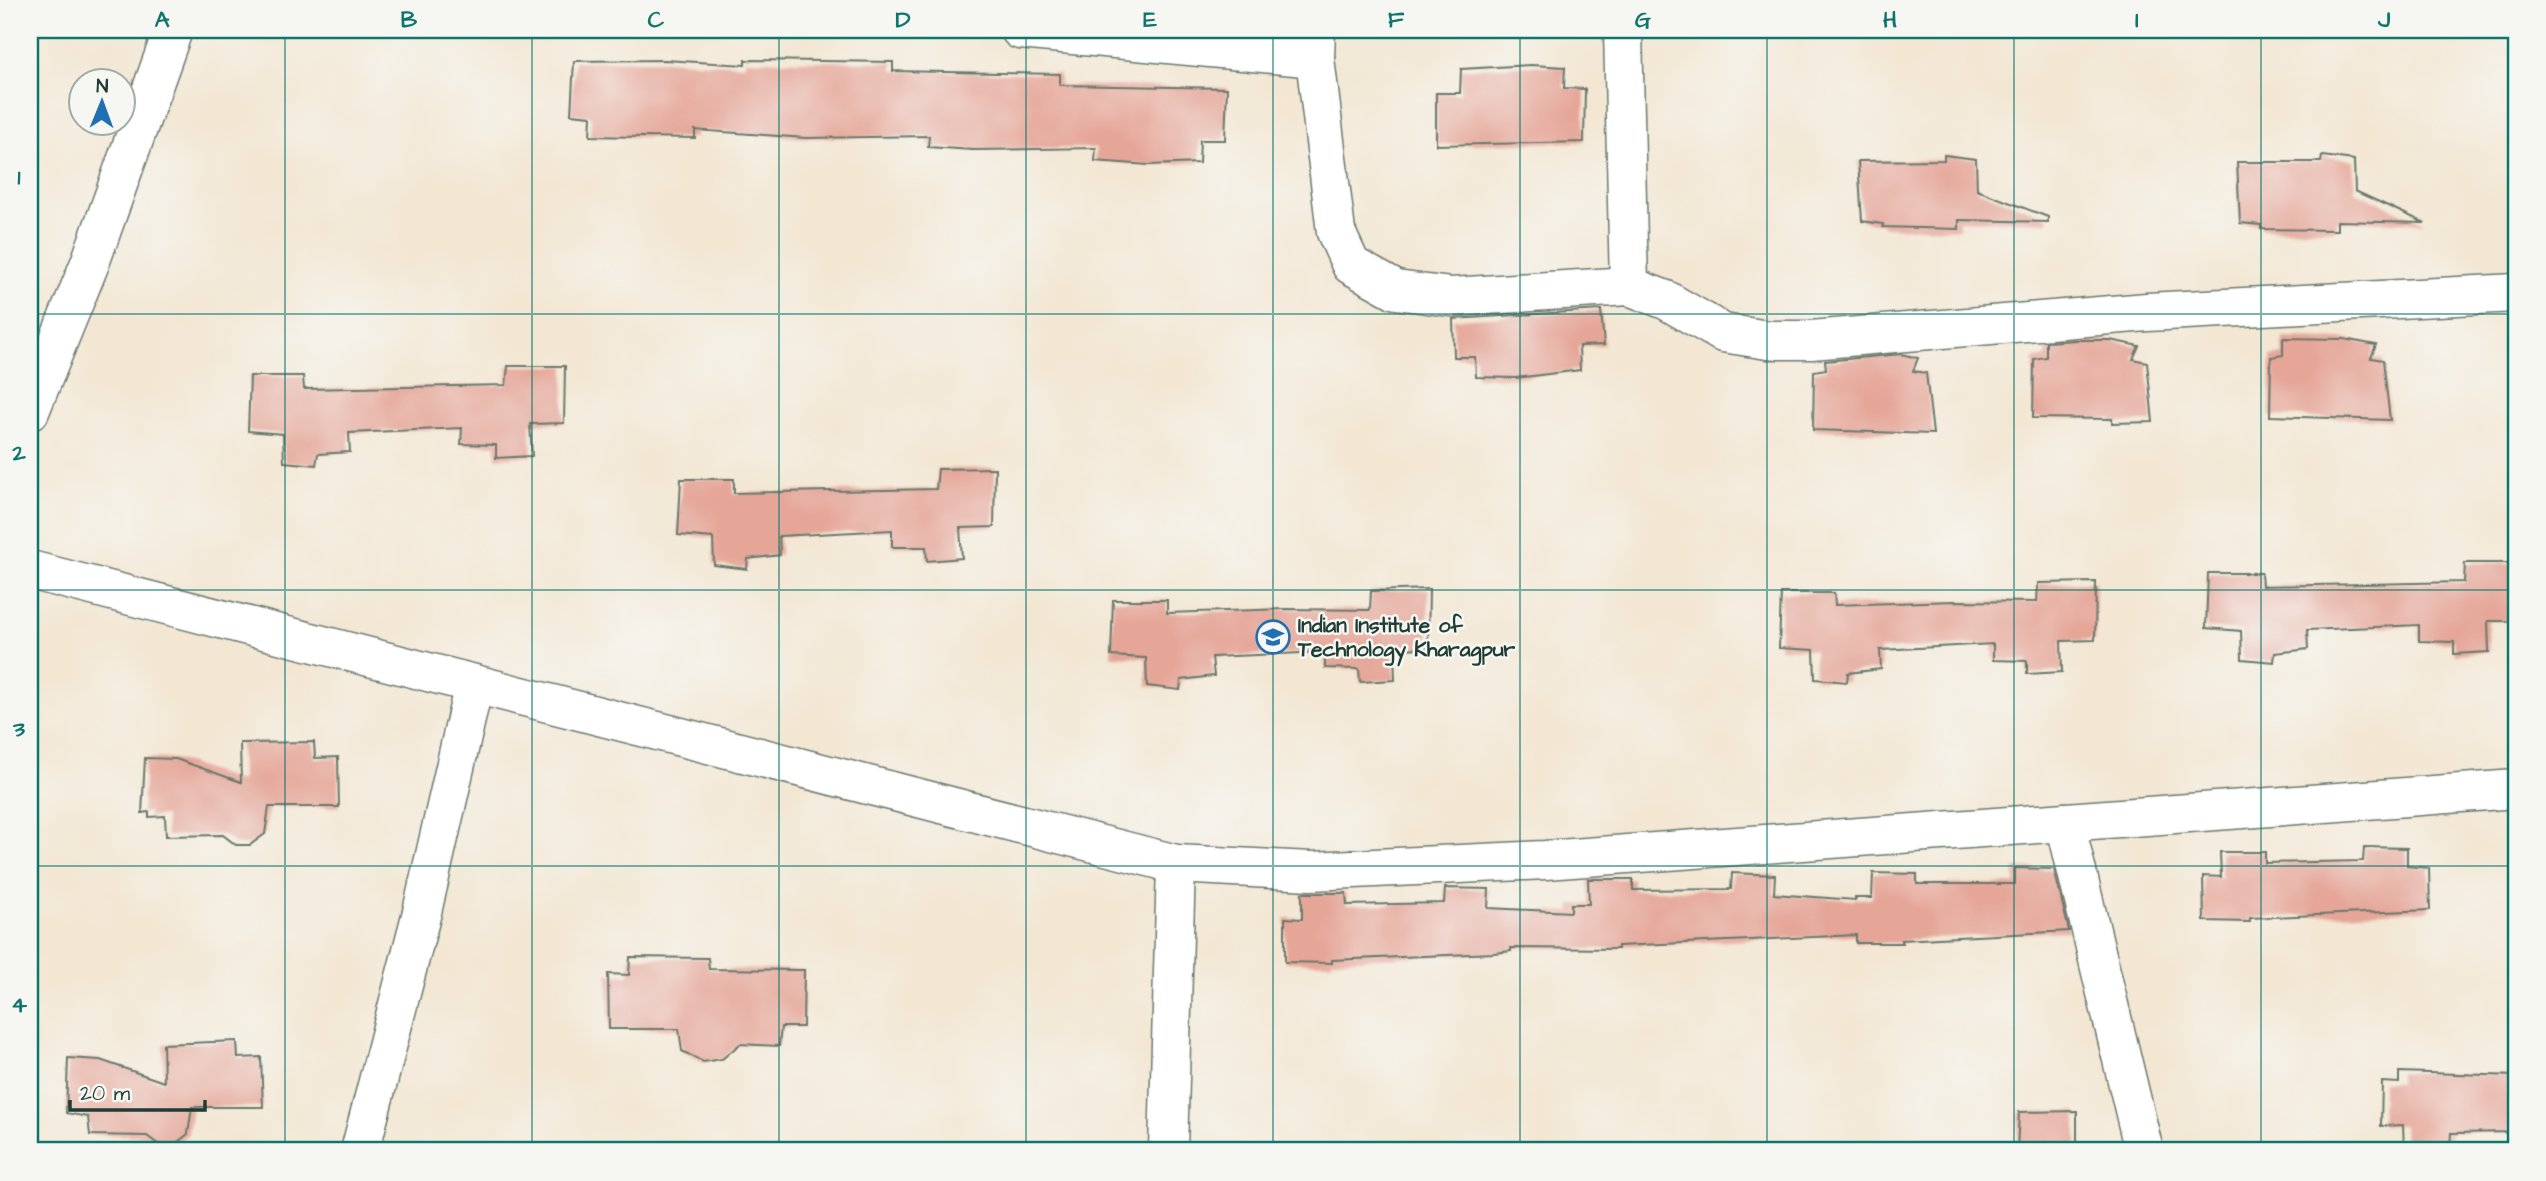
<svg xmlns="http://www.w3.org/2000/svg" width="2546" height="1181" font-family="'Architects Daughter',sans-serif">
<rect width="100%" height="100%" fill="#f6f6f2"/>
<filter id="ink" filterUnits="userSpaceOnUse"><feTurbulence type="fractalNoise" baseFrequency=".0143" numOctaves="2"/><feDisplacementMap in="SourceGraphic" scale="14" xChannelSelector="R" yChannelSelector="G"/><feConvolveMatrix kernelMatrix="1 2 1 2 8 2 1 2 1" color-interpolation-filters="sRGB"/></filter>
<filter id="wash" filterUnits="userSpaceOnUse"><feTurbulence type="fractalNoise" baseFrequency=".00686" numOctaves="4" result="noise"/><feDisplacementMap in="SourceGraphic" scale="28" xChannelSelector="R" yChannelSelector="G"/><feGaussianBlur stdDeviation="1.57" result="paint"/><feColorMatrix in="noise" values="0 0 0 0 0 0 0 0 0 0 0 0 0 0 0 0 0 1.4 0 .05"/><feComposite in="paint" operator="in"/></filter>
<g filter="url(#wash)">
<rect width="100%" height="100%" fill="#f3e7d4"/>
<g id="blocks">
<g fill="#e5a698">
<polygon points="665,60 745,65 745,60 893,62 893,71 1060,74 1060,85 1227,88 1225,140 1200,140 1199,163 1149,165 1095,161 1096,148 973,150 928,147 929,136 806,138 695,130 695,138 590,136 591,116 571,114 574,61"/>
<polygon points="1531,65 1565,67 1564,88 1585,89 1584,142 1436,145 1436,93 1460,93 1461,69"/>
<polygon points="1944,155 1976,159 1977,190 2048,217 2048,222 1959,220 1959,229 1883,227 1883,224 1862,221 1858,161 1944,160"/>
<polygon points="2322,156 2354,160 2355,191 2425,223 2337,221 2337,230 2261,229 2261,225 2240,223 2237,162 2321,162"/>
<polygon points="1601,310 1604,345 1579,346 1580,370 1516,378 1476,377 1475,357 1454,357 1453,319"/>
<polygon points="2283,338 2344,339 2376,345 2371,358 2383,360 2390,420 2270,416 2271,357 2283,355"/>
<polygon points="2076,340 2110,340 2139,346 2133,359 2147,362 2153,422 2112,423 2112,419 2033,418 2034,359 2046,357 2046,342"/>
<polygon points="1901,354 1918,358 1913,371 1926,373 1933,434 1813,430 1814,371 1826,369 1825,361"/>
<polygon points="508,366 565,366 564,423 530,424 532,456 496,458 496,445 461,444 462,428 349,433 350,452 318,454 316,465 284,462 283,434 248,431 250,376 303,376 304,389 506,385"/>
<polygon points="995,468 994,527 960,528 962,558 927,561 926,547 892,547 892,530 779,536 780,555 748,559 747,569 714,565 713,538 678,535 681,479 734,479 734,493 936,489 938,469"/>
<polygon points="2465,563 2516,563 2516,621 2488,621 2489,652 2454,654 2454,642 2419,641 2419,625 2307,630 2308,649 2275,653 2274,662 2242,659 2241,631 2206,628 2208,573 2261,573 2262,586 2464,582"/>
<polygon points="2096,582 2095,640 2061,641 2062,672 2027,674 2027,661 1993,660 1993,644 1880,650 1881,669 1848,673 1847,682 1815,679 1814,650 1779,648 1781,593 1834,593 1835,605 1954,601 2037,602 2038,583"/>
<polygon points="1429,589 1428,648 1394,649 1395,680 1360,682 1359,669 1325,668 1325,652 1212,657 1214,676 1181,680 1180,690 1147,686 1146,658 1111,656 1113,600 1167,600 1167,613 1287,609 1370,610 1371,591"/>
<polygon points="314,742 315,758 338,757 339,807 269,807 265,834 250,845 236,845 223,835 166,836 165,816 149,817 149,812 142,813 145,758 176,759 241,782 240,743"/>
<polygon points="2364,847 2407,848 2407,866 2429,868 2430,910 2250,918 2250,922 2204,921 2203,876 2221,877 2220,852 2265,852 2265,863 2363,861"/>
<polygon points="2015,868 2054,869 2069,931 1902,940 1902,943 1856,943 1856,935 1618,946 1618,949 1511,948 1511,951 1494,953 1332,960 1332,963 1285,962 1285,918 1302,919 1302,893 1346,893 1347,905 1444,903 1445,888 1489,889 1488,908 1571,912 1571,904 1589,904 1588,879 1633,879 1633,890 1731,889 1732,873 1775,875 1774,894 1855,900 1855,898 1872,898 1873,873 1917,874 1917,884 2015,884"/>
<polygon points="630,957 708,958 709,969 804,970 803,1027 781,1027 779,1046 740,1044 722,1059 703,1062 682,1051 679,1029 609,1029 608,974 629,975"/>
<polygon points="237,1041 238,1058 261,1057 263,1107 192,1107 188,1134 174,1145 159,1145 147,1136 90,1135 88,1117 66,1113 68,1058 100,1060 164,1082 163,1044"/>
<polygon points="2399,1072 2516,1076 2516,1132 2451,1133 2450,1147 2404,1148 2403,1125 2381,1126 2382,1082 2399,1083"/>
<polygon points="2077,1111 2077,1151 2017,1151 2019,1112"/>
</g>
</g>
</g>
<g filter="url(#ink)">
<use href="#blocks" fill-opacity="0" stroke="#69786c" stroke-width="2"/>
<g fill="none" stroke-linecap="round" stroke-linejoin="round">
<defs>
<g id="minor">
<polyline points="1020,30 1315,58"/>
<polyline points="1316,30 1315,58 1336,232 1351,265 1396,290 1451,297 1629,286 1666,300 1723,333 1768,340 1811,340 2147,312 2516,293"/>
<polyline points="1623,30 1629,286"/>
<polyline points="30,570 1176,864 1311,871 1545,860 2516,789"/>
<polyline points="2065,822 2144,1151"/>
<polyline points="360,1151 422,912 474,684"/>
<polyline points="1168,1151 1176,864"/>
</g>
<polyline id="tertiary" points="30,411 90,263 173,30"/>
</defs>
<use href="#minor" stroke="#69786c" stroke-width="41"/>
<use href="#tertiary" stroke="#69786c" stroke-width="41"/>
<use href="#minor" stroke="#fff" stroke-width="38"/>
<use href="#tertiary" stroke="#fff" stroke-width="38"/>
</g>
</g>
<path fill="none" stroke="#0f766e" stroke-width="2" stroke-opacity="0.55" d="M285,30V1151M532,30V1151M779,30V1151M1026,30V1151M1273,30V1151M1520,30V1151M1767,30V1151M2014,30V1151M2261,30V1151M30,314H2516M30,590H2516M30,866H2516"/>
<defs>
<symbol id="university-ring" viewBox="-11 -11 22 22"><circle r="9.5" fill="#f6f6f2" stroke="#1f6fb2" stroke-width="1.5"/><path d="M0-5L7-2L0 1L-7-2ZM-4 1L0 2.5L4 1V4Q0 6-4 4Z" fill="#1f6fb2"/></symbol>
</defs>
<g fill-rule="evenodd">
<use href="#university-ring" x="1254" y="618" width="38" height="38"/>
</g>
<g text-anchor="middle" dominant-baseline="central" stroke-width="5" stroke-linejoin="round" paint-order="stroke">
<g font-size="21" font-weight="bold" fill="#1f3d34" stroke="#f6f6f2" text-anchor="start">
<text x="1298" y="625">Indian Institute of<tspan x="1298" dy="24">Technology Kharagpur</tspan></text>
</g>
</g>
<rect width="2546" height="1181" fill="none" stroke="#f6f6f2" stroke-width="77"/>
<g transform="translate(102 102) rotate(1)"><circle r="33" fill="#f6f6f2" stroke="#a0aca6" stroke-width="2"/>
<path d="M0-5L12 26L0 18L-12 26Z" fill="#1f6fb2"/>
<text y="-10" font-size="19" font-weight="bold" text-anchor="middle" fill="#1f3d34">N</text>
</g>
<path d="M70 1100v10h135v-10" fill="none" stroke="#1f3d34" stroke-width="3.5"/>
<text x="80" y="1100" font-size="21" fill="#1f3d34" stroke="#f6f6f2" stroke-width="5" paint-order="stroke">20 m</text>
<rect x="38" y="38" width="2470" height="1104" fill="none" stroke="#0f766e" stroke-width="2.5"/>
<g font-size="23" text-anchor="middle" font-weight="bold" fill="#0f766e">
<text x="162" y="27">A</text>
<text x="409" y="27">B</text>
<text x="656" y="27">C</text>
<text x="903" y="27">D</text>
<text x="1150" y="27">E</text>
<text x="1396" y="27">F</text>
<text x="1643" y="27">G</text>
<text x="1890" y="27">H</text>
<text x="2137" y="27">I</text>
<text x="2384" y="27">J</text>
<text x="19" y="184">1</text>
<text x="19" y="460">2</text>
<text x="19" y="736">3</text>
<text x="19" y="1012">4</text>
</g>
</svg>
